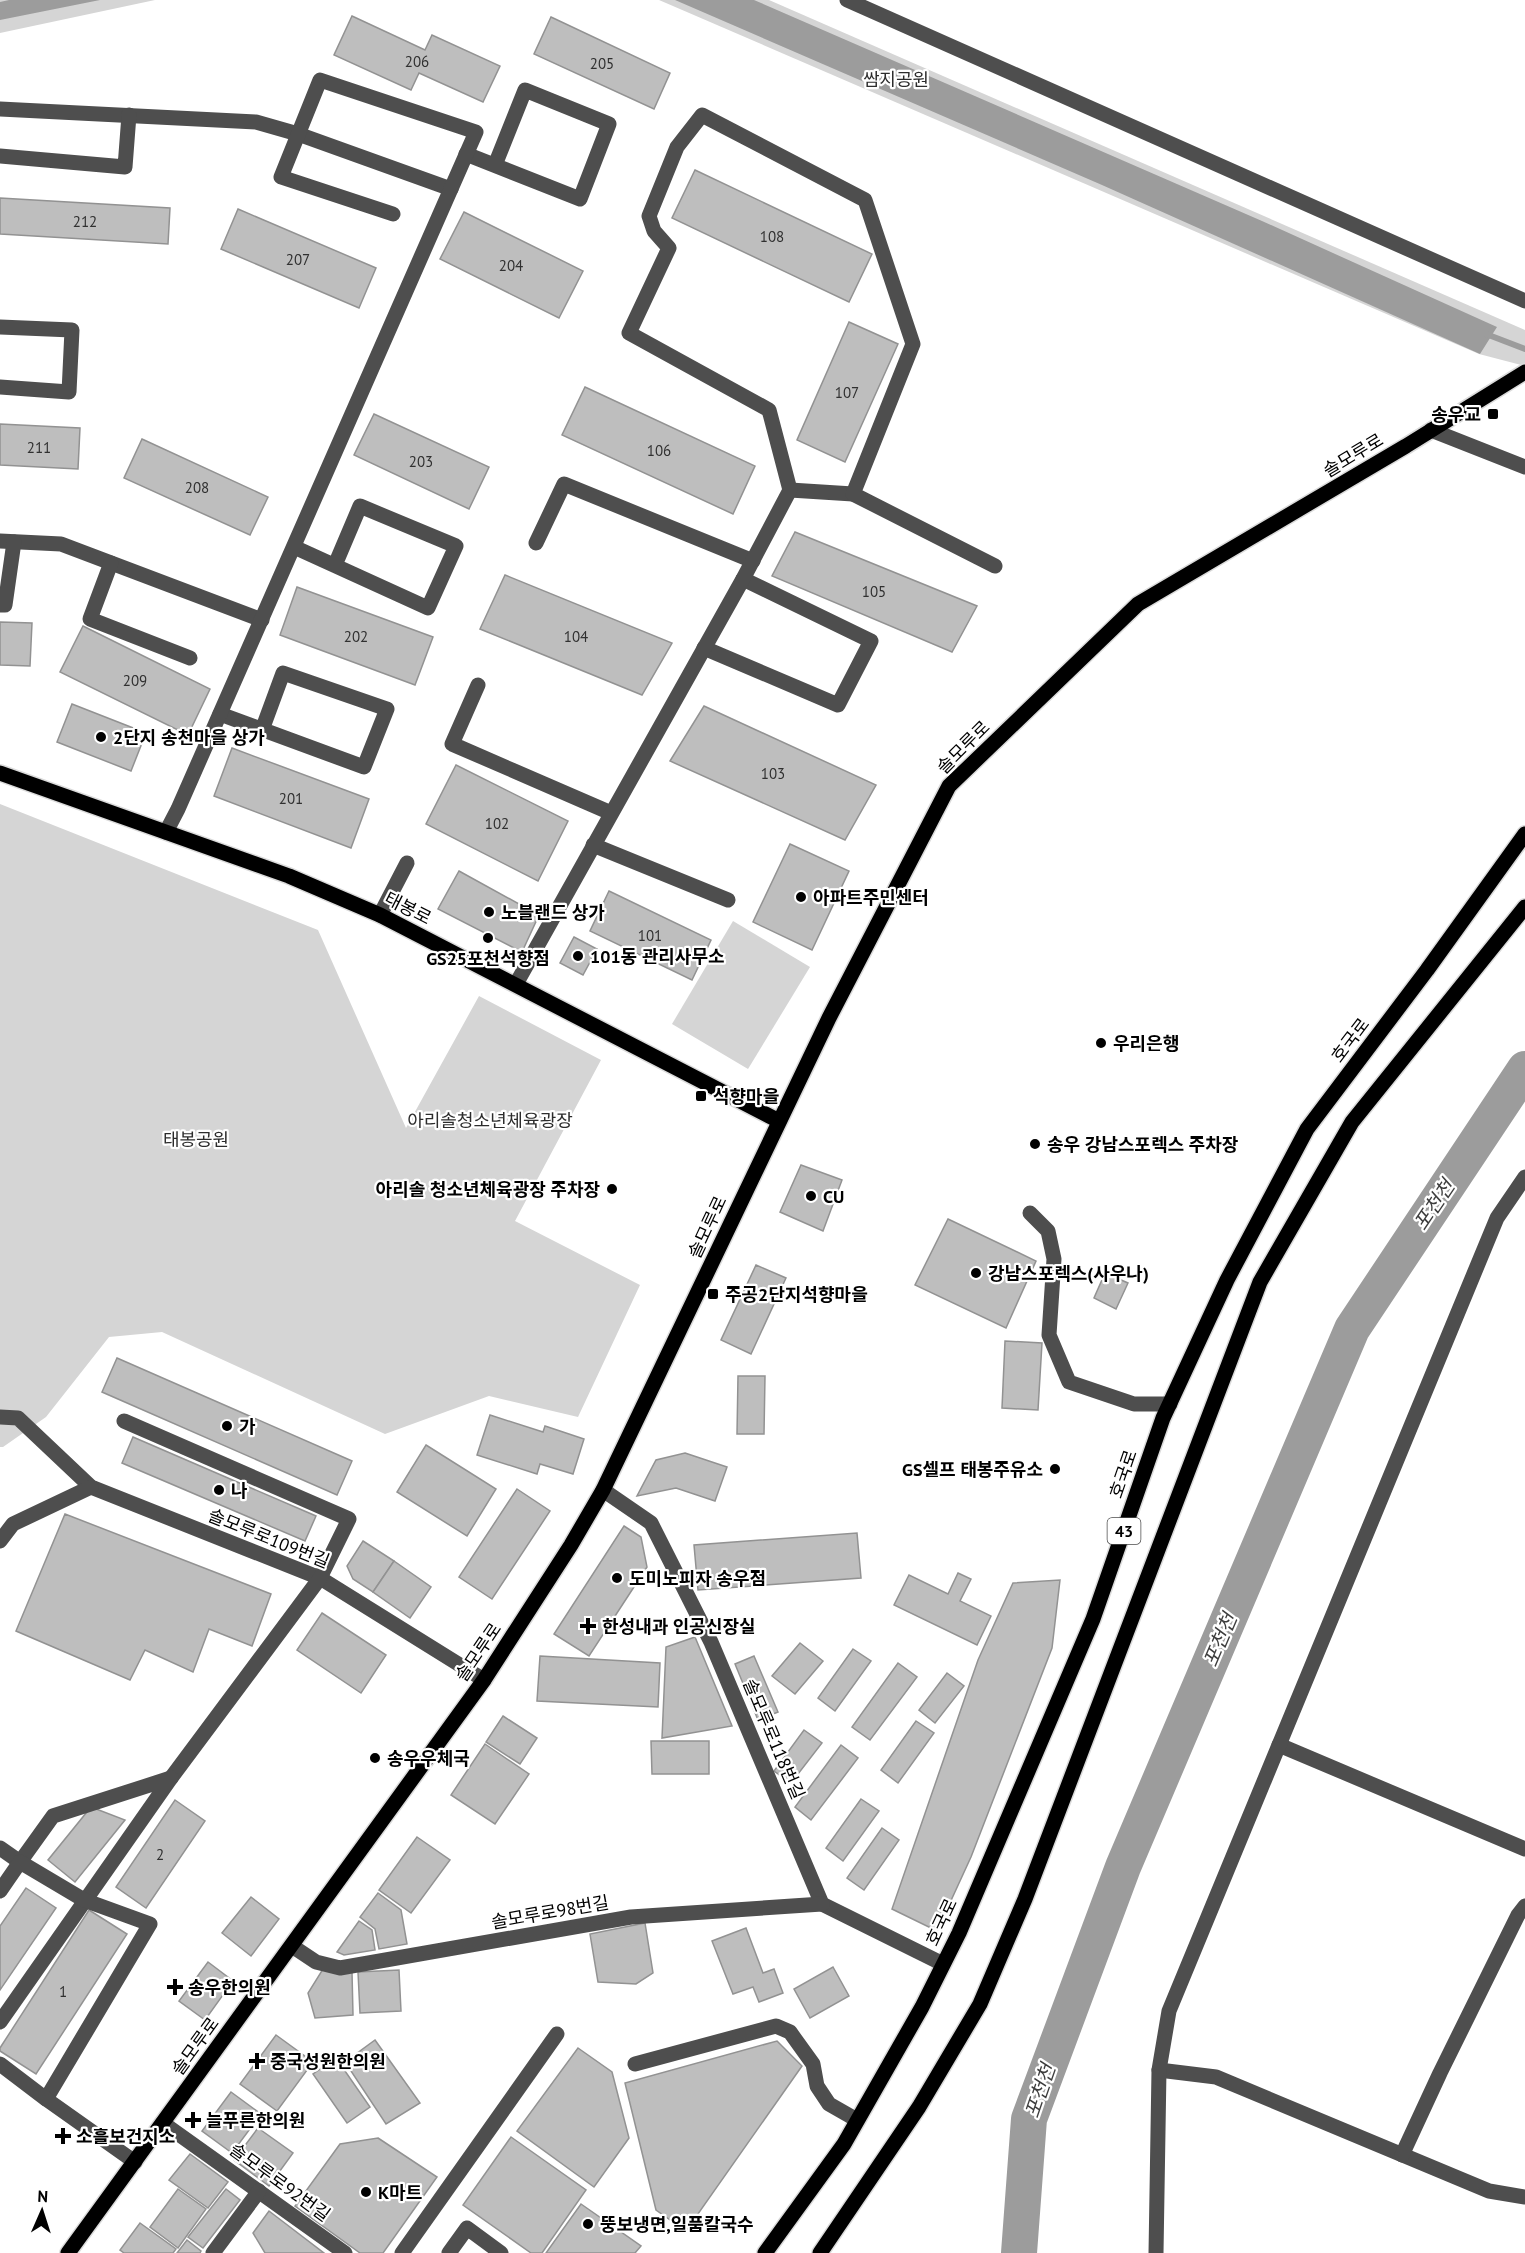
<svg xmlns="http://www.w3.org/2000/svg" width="1525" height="2253" font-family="'PT Sans','Noto Sans KR',sans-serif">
<rect width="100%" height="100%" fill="#fff"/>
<g fill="#d5d5d5">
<polygon points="0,0 155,0 0,33"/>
<polygon points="659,0 769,0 1525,330 1525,366 1479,354"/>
<polygon points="0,804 318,930 406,1128 479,996 601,1060 515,1221 640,1285 578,1417 489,1396 385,1434 162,1332 109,1337 46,1417 3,1447 0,1447"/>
<polygon points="733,921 810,967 748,1069 672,1024"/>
</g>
<g fill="#9c9c9c">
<polygon points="9,0 100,0 0,20 0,2"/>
<polygon points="675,0 754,0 1262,221 1497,327 1480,354 1102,185"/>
</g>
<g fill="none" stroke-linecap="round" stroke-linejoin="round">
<polyline stroke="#9c9c9c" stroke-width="6" points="1486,334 1525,349"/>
<polyline stroke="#9c9c9c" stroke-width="36" points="1019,2253 1029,2119 1123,1867 1352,1329 1525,1069"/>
</g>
<g fill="#bebebe" stroke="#929292" stroke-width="1.5">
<polygon points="352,16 425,50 432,35 500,66 483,102 419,73 411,90 334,55"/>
<polygon points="551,17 670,73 654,109 534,54"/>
<polygon points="695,170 872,254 849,302 672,218"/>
<polygon points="0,198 170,208 168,244 0,234"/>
<polygon points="238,209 376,268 359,308 221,249"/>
<polygon points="464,212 583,271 559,318 440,259"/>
<polygon points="849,322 898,344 845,462 797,440"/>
<polygon points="585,387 755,466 733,514 562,435"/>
<polygon points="374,414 489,467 469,509 354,455"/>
<polygon points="0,424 80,428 78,469 0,465"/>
<polygon points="142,439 268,497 250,535 124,478"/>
<polygon points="795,532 977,606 952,652 772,576"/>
<polygon points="505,575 672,643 642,695 480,629"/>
<polygon points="297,587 433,637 415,685 280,635"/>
<polygon points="0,622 32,623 30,666 0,665"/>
<polygon points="83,626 210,689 188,735 60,672"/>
<polygon points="72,704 146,733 131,771 57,742"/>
<polygon points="704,706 876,785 845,840 670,761"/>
<polygon points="232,748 369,799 351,848 214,796"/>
<polygon points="456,765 568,821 538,881 426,824"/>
<polygon points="790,844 849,871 812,950 753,922"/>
<polygon points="459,871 539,915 522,952 438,909"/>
<polygon points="609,891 711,940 692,980 590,931"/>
<polygon points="574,937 597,949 583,975 560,963"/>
<polygon points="801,1165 842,1180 823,1231 780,1212"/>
<polygon points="948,1219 1036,1261 1006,1328 915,1285"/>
<polygon points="756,1265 786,1278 751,1354 721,1340"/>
<polygon points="1105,1273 1128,1283 1116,1309 1094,1298"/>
<polygon points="1005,1341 1042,1343 1038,1410 1002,1408"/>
<polygon points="117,1358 352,1461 337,1495 102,1392"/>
<polygon points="738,1376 765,1376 764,1434 737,1434"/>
<polygon points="490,1415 543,1432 545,1426 584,1439 573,1474 540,1464 537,1474 477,1455"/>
<polygon points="133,1437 316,1516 305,1541 122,1463"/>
<polygon points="426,1445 496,1489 467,1536 397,1492"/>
<polygon points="685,1453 727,1467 715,1501 676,1488 637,1496 656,1460"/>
<polygon points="517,1489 550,1511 492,1599 459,1577"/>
<polygon points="65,1514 271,1594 252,1646 209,1629 193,1672 145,1650 130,1680 16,1631"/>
<polygon points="624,1526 641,1537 647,1567 589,1656 554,1634"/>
<polygon points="857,1533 861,1578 698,1590 694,1545"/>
<polygon points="363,1541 394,1561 373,1592 353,1579 347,1566"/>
<polygon points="394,1561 431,1587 410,1618 373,1592"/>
<polygon points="958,1573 971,1579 960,1601 991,1616 977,1645 894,1605 909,1575 948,1594"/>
<polygon points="1060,1580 1052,1648 971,1857 937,1931 892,1909 978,1660 1013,1583"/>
<polygon points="322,1613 386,1655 361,1693 297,1650"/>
<polygon points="695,1637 732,1726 662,1738 666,1647"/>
<polygon points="800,1643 823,1661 795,1694 772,1676"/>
<polygon points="853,1649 871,1661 835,1711 818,1698"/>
<polygon points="540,1656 660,1663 658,1707 537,1701"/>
<polygon points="754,1656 778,1712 758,1720 735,1664"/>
<polygon points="898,1663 917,1677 870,1740 852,1727"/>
<polygon points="947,1673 964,1686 935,1723 919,1710"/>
<polygon points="503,1716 537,1738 520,1764 486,1742"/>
<polygon points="916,1721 934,1733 898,1783 881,1770"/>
<polygon points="804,1730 822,1743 791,1783 774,1771"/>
<polygon points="651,1741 709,1741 709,1774 652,1774"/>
<polygon points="485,1744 529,1774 495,1824 451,1795"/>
<polygon points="841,1745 858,1758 811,1820 795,1807"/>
<polygon points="861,1799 879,1811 843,1861 826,1848"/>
<polygon points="175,1800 205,1821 146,1908 116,1887"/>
<polygon points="91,1807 125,1820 75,1882 48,1860"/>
<polygon points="882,1828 899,1840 864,1890 847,1878"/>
<polygon points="417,1837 450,1860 411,1913 379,1890"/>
<polygon points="26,1888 56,1908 0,1990 0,1926"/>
<polygon points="378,1893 401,1910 407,1944 379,1949 375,1929 360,1917"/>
<polygon points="251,1897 279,1919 251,1956 222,1933"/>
<polygon points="89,1910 127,1934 36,2074 0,2051 0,2048"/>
<polygon points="359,1921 372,1930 375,1950 344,1955 337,1952"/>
<polygon points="645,1923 653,1973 636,1984 598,1982 590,1934"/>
<polygon points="746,1928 763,1973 774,1969 783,1993 759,2002 753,1987 733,1994 712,1941"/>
<polygon points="208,1962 233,1981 205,2020 179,2001"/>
<polygon points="833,1967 849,1996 810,2018 794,1989"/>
<polygon points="323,1969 352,1972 353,2015 315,2018 308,1993"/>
<polygon points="399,1970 401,2011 360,2013 358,1972"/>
<polygon points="276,2035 313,2062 277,2111 240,2084"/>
<polygon points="375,2040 420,2103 386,2124 345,2062"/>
<polygon points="777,2041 802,2066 686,2231 656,2210 625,2083"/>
<polygon points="578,2048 612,2072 629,2138 594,2187 517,2131"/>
<polygon points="336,2058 370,2107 347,2123 313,2074"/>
<polygon points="231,2092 261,2114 232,2153 202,2131"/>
<polygon points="258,2128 293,2153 269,2186 234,2160"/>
<polygon points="511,2137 586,2190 542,2253 531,2253 463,2205"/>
<polygon points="378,2138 437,2177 383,2253 360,2253 295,2206 340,2144"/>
<polygon points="190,2154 228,2182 208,2208 169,2180"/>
<polygon points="178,2189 206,2209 178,2248 150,2227"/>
<polygon points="226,2189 240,2200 203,2248 188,2237"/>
<polygon points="581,2204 641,2246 635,2253 546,2253"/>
<polygon points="269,2211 324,2253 265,2253 253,2233"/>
<polygon points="140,2223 176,2249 173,2253 124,2253 120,2250"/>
<polygon points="187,2240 201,2251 200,2253 177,2253"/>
</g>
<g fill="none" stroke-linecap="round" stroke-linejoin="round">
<defs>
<g id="major">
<polyline points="0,773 289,876 380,915 779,1121"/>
<polyline points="68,2253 484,1680 571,1545 603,1490 829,1018 949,786 1138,604 1406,446 1525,372"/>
<polyline points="765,2253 844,2144 922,2007 959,1933 1093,1619 1163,1418 1227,1280 1307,1129 1427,970 1525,834"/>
<polyline points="820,2253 919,2107 980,2004 1025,1899 1260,1282 1352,1122 1525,907"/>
</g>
</defs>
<use href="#major" stroke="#dbdbdb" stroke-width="18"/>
<g stroke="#4e4e4e" stroke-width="15">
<polyline points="847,0 1525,301"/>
<polyline points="0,109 256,122 298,134 451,189"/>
<polyline points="466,154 580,199 609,124 525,90 495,165"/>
<polyline points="0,156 125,167 129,115"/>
<polyline points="0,327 72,330 69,392 0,387"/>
<polyline points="1431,430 1525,467"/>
<polyline points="790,490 853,494"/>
<polyline points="0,541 61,544 262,620"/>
<polyline points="536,543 564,484 753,561"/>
<polyline points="294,547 428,608 456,546 360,506 335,565"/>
<polyline points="111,563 90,619 190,658"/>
<polyline points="0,605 5,605 14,542"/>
<polyline points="704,648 838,705 871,641 743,579"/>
<polyline points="478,685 452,744 611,813"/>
<polyline points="220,714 364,767 387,709 283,673 262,730"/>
<polyline points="166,832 178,809 476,132 320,80 281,177 393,214"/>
<polyline points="593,845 728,900"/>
<polyline points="380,915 407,863"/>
<polyline points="516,984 743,579 790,490 769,410 629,333 669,248 654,231 649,216 677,147 702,115 865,200 913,344 853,494 995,566"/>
<polyline points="1030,1213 1048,1231 1054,1259 1049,1335 1069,1382 1134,1404 1170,1404"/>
<polyline points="0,1417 18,1418 91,1487 320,1578 484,1680"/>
<polyline points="124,1421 349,1519 320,1578 171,1778"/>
<polyline points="603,1490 651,1523 711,1642 822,1904 943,1964"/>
<polyline points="0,1541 13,1524 91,1487"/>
<polyline points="1279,1745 1525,1849"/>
<polyline points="0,1848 20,1862 53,1816 171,1778 0,2022"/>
<polyline points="0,1891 20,1862 84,1900 150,1924 46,2099"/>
<polyline points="292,1946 316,1962 340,1968 631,1917 822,1904"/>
<polyline points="0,2064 46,2099 135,2162"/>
<polyline points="635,2064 776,2026 790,2032 813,2064 817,2086 829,2104 857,2120"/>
<polyline points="1159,2070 1216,2077 1489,2191 1525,2197"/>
<polyline points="163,2123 345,2253"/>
<polyline points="1402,2155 1440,2073 1518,1915 1525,1906"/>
<polyline points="213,2253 259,2191"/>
<polyline points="402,2253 557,2034"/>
<polyline points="449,2253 467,2228 501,2253"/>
<polyline points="1156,2253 1159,2070 1169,2011 1497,1218 1525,1177"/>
</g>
<use href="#major" stroke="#000" stroke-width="15"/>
</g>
<g fill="#000" stroke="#fff" stroke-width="2">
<rect x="1487" y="408" width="12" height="12" rx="3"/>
<circle cx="101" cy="737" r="6"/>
<circle cx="801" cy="897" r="6"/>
<circle cx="489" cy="912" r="6"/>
<circle cx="488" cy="938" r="6"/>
<circle cx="578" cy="956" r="6"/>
<circle cx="1101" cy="1043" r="6"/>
<rect x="695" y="1090" width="12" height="12" rx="3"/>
<circle cx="1035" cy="1144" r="6"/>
<circle cx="612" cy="1189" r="6"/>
<circle cx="811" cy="1196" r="6"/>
<circle cx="976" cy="1273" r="6"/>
<rect x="707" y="1288" width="12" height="12" rx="3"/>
<circle cx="227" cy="1426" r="6"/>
<circle cx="1055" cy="1469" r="6"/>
<circle cx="219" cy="1490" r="6"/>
<circle cx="617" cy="1578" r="6"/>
<path d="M585 1617h6v6h6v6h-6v6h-6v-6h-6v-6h6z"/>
<circle cx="375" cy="1758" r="6"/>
<path d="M172 1978h6v6h6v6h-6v6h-6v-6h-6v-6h6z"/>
<path d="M254 2052h6v6h6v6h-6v6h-6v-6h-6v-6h6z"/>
<path d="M190 2111h6v6h6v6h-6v6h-6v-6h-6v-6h6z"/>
<path d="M60 2127h6v6h6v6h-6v6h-6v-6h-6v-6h6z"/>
<circle cx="366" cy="2192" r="6"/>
<circle cx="588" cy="2224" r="6"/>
</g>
<g text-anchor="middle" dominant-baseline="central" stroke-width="4.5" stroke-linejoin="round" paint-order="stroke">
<g font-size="15" fill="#303030">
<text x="417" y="61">206</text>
<text x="602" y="63">205</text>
<text x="85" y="221">212</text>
<text x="772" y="236">108</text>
<text x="298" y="259">207</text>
<text x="511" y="265">204</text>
<text x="847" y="392">107</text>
<text x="39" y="447">211</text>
<text x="659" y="450">106</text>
<text x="421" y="461">203</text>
<text x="197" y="487">208</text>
<text x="874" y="591">105</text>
<text x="356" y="636">202</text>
<text x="576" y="636">104</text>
<text x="135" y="680">209</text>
<text x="773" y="773">103</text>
<text x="291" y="798">201</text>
<text x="497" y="823">102</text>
<text x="650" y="935">101</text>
<text x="160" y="1854">2</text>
<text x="63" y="1991">1</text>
</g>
<rect fill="#fff" stroke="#4c4c4c" stroke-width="1.5" x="1107.5" y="1518" width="33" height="26" rx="4.5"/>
<g font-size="16" font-weight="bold" fill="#000">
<text x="1124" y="1531">43</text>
</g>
<g font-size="18" fill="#2c2c2c" stroke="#fff">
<text x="896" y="79">쌈지공원</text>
<text x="490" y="1120">아리솔청소년체육광장</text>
<text x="196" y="1139">태봉공원</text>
</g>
<g font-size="18" font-weight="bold" fill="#000" stroke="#fff" text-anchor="start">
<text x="1481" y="414" text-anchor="end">송우교</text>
<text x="113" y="737">2단지 송천마을 상가</text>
<text x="813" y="897">아파트주민센터</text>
<text x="501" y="912">노블랜드 상가</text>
<text x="590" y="956">101동 관리사무소</text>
<text x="488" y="958" text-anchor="middle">GS25포천석향점</text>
<text x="1113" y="1043">우리은행</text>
<text x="713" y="1096">석향마을</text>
<text x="1047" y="1144">송우 강남스포렉스 주차장</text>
<text x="600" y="1189" text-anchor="end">아리솔 청소년체육광장 주차장</text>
<text x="823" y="1196">CU</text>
<text x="988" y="1273">강남스포렉스(사우나)</text>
<text x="725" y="1294">주공2단지석향마을</text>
<text x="239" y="1426">가</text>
<text x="1043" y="1469" text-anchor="end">GS셀프 태봉주유소</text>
<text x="231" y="1490">나</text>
<text x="629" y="1578">도미노피자 송우점</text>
<text x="602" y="1626">한성내과 인공신장실</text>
<text x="387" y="1758">송우우체국</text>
<text x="188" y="1987">송우한의원</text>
<text x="270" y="2061">중국성원한의원</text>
<text x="206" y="2120">늘푸른한의원</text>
<text x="76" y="2136">소흘보건지소</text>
<text x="378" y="2192">K마트</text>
<text x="600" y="2224">뚱보냉면,일품칼국수</text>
</g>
<g font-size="18" fill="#000" stroke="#fff">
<text transform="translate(1353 455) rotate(-31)">솔모루로</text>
<text transform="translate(963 747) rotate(-45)">솔모루로</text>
<text transform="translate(408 908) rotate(27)">태봉로</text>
<text transform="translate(1350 1040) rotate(-53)">호국로</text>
<text transform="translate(707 1227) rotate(-65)">솔모루로</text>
<text transform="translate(1123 1474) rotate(-71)">호국로</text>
<text transform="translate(269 1538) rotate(22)">솔모루로109번길</text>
<text transform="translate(478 1652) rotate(-56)">솔모루로</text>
<text transform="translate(774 1739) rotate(67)">솔모루로118번길</text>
<text transform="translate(550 1912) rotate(-10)">솔모루로98번길</text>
<text transform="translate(941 1922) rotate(-65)">호국로</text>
<text transform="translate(195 2046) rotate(-54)">솔모루로</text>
<text transform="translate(280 2182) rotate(36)">솔모루로92번길</text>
</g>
<g font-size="20" font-style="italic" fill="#3d3d3d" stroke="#fff">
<text transform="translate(1434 1205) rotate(-56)">포천천</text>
<text transform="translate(1220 1640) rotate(-67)">포천천</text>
<text transform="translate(1040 2091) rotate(-71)">포천천</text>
</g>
</g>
<g transform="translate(42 2211) rotate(3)" stroke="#ffffff" stroke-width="4.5" paint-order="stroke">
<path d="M0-4.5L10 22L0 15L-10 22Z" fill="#000000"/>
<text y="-9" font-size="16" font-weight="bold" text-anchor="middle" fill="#000000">N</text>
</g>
</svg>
